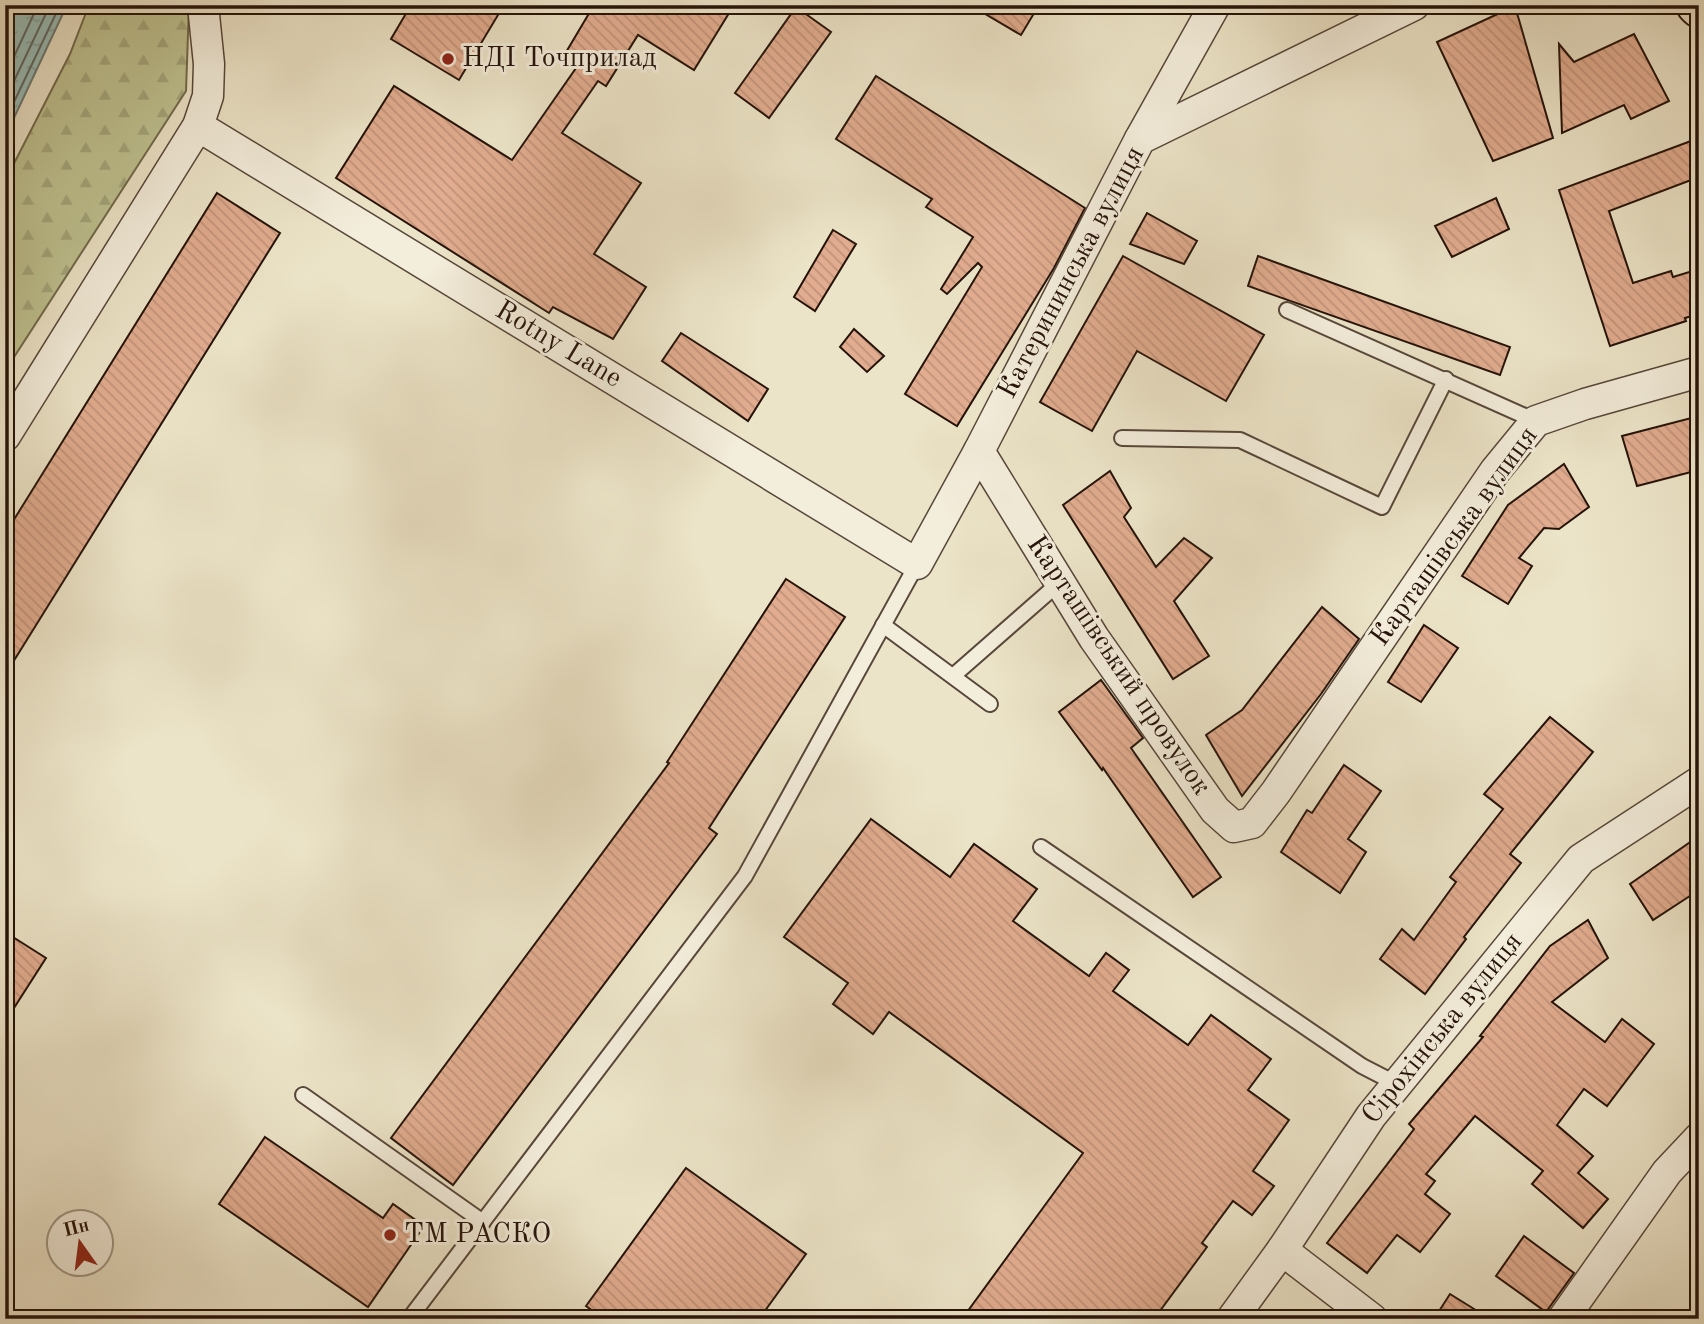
<svg xmlns="http://www.w3.org/2000/svg" width="1704" height="1324" font-family="'Old Standard TT',serif">
<defs>
<pattern id="forest-firs" width="22" height="20" patternUnits="userSpaceOnUse" patternTransform="scale(1.75)"><rect width="22" height="20" fill="#bfc291"/><path d="M5 1l3.5 6h-7zM16 11l3.5 6h-7z" fill="#a4a67c"/></pattern>
<pattern id="water-ripples" width="26" height="14" patternUnits="userSpaceOnUse" patternTransform="scale(1.75)"><rect width="26" height="14" fill="#99beba"/><path d="M2 4q2-2 4 0t4 0M15 11q2-2 4 0t4 0" fill="none" stroke="#84a29f"/></pattern>
<pattern id="building-back-hatch" width="6" height="6" patternUnits="userSpaceOnUse" patternTransform="scale(1.75)"><rect width="6" height="6" fill="#e1ac8f"/><path d="M-1 5l2 2M0 0l6 6M5-1l2 2" fill="none" stroke="#c1937a"/></pattern>
</defs>
<rect width="100%" height="100%" fill="#ece4c8"/>
<filter id="stains"><feTurbulence type="fractalNoise" baseFrequency=".00286" numOctaves="4"/><feColorMatrix values="0 0 0 0 .2 0 0 0 0 .09 0 0 0 0 .02 0 0 0 .5 -.17"/></filter>
<radialGradient id="worn" r=".72"><stop offset=".6" stop-color="#630" stop-opacity="0"/><stop offset="1" stop-color="#630" stop-opacity=".3"/></radialGradient>
<polygon fill="url(#forest-firs)" stroke="#726a4e" stroke-width="2" points="89,5 189,5 186,91 5,371 5,181 70,54"/>
<polygon fill="url(#water-ripples)" stroke="#6b7a74" stroke-width="2" points="5,5 67,5 5,137"/>
<g fill="none" stroke-linecap="round" stroke-linejoin="round">
<g stroke="#5f6862" stroke-width="2">
<polyline points="5,76 38,5"/>
<polyline points="5,100 50,5"/>
<polyline points="5,121 60,5"/>
</g>
</g>
<g fill="url(#building-back-hatch)" stroke="#25130a" stroke-width="2">
<polygon points="411,5 504,5 459,80 391,39"/>
<polygon points="594,5 734,5 694,70 638,35 606,86 598,81 562,133 641,183 594,254 646,287 613,339 553,307 549,313 336,178 394,86 512,160 576,68 562,59"/>
<polygon points="970,5 1039,5 1021,35"/>
<polygon points="1515,6 1553,138 1493,161 1437,42"/>
<polygon points="796,7 831,32 769,118 735,93"/>
<polygon points="1634,34 1669,101 1631,119 1624,105 1562,133 1559,44 1574,62"/>
<polygon points="876,76 1085,208 1054,268 957,426 905,394 982,267 978,263 947,294 941,289 973,237 926,207 932,199 836,139"/>
<polygon points="1699,138 1699,177 1609,211 1633,283 1671,271 1673,277 1699,269 1699,314 1685,318 1686,321 1610,346 1559,190"/>
<polygon points="217,193 280,233 5,675 5,534"/>
<polygon points="1496,198 1509,229 1452,257 1435,226"/>
<polygon points="1147,213 1197,241 1184,264 1130,244"/>
<polygon points="833,230 856,244 815,311 794,297"/>
<polygon points="1123,256 1264,335 1226,401 1137,351 1092,431 1040,402"/>
<polygon points="1258,256 1510,347 1500,375 1248,286"/>
<polygon points="854,329 884,356 867,372 840,347"/>
<polygon points="681,333 768,389 748,421 662,361"/>
<polygon points="1699,416 1699,470 1637,486 1622,436"/>
<polygon points="1564,464 1589,507 1559,529 1544,528 1519,558 1532,566 1508,604 1462,576 1508,505"/>
<polygon points="1110,471 1131,508 1124,517 1156,567 1184,538 1212,558 1174,601 1209,656 1173,679 1063,505"/>
<polygon points="786,579 845,617 709,828 717,834 453,1185 391,1138 669,763 667,762"/>
<polygon points="1322,607 1359,639 1321,694 1242,796 1206,735 1242,710"/>
<polygon points="1424,625 1458,648 1421,702 1388,682"/>
<polygon points="1101,680 1143,738 1131,748 1221,877 1193,897 1103,768 1102,770 1059,712"/>
<polygon points="1550,717 1593,752 1510,854 1521,863 1464,937 1466,939 1425,994 1380,959 1402,929 1414,940 1456,882 1450,877 1503,809 1484,794"/>
<polygon points="1344,765 1381,791 1348,839 1366,852 1340,893 1281,852 1307,810 1312,813"/>
<polygon points="871,819 950,877 974,844 1037,889 1013,921 1089,976 1106,953 1129,970 1113,991 1188,1045 1211,1015 1271,1059 1248,1090 1289,1120 1253,1171 1274,1186 1252,1215 1233,1201 1202,1243 1207,1247 1154,1319 962,1319 1083,1153 889,1012 873,1034 833,1004 848,983 784,937"/>
<polygon points="1699,836 1699,890 1653,920 1630,884"/>
<polygon points="1588,920 1608,958 1552,1002 1605,1042 1622,1019 1654,1044 1607,1106 1584,1089 1557,1125 1593,1156 1578,1173 1608,1199 1583,1228 1532,1184 1543,1171 1475,1116 1426,1174 1435,1181 1425,1194 1450,1214 1420,1252 1397,1235 1367,1273 1327,1243 1414,1129 1409,1124 1483,1037 1480,1036 1550,946"/>
<polygon points="5,932 46,958 5,1022"/>
<polygon points="265,1137 383,1218 393,1204 424,1226 368,1307 219,1204"/>
<polygon points="686,1168 806,1254 759,1319 604,1319 586,1306"/>
<polygon points="1524,1236 1574,1273 1546,1312 1496,1276"/>
<polygon points="1450,1294 1490,1319 1434,1319"/>
</g>
<g fill="none" stroke-linecap="round" stroke-linejoin="round">
<defs>
<g id="lane">
<polyline points="1287,310 1536,421"/>
<polyline points="1122,438 1240,440 1382,507 1446,379"/>
<polyline points="883,625 990,704"/>
<polyline points="953,676 1059,583"/>
<polyline points="1041,847 1362,1066 1397,1084"/>
<polyline points="303,1095 483,1222"/>
<polyline points="409,1319 745,876 917,564"/>
</g>
<g id="street">
<polyline points="198,126 917,564 979,451 1140,139 1414,5"/>
<polyline points="1140,139 1215,5"/>
<polyline points="5,436 198,126 208,96 209,64 203,5"/>
<polyline points="979,451 1094,638 1215,810 1234,827 1252,823 1276,792 1495,471 1536,421 1585,404 1699,372"/>
<polyline points="1282,1250 1372,1319"/>
<polyline points="1232,1319 1282,1250 1371,1116 1581,859 1699,782"/>
<polyline points="1563,1319 1667,1172 1699,1138"/>
</g>
<polyline id="primary" points="1696,5 1699,8"/>
</defs>
<use href="#lane" stroke="#57473a" stroke-width="18"/>
<use href="#street" stroke="#57473a" stroke-width="33"/>
<use href="#primary" stroke="#25130a" stroke-width="42"/>
<use href="#lane" stroke="#f3eddb" stroke-width="14"/>
<use href="#street" stroke="#f3eddb" stroke-width="30"/>
<use href="#primary" stroke="#ece4c8" stroke-width="38"/>
<polyline stroke="#25130a" stroke-width="2" points="1688,5 1699,15"/>
</g>
<g fill="#8f2418" stroke="#f3eddb" stroke-width="2.5">
<circle cx="448" cy="59" r="7"/>
<circle cx="390" cy="1235" r="7"/>
</g>
<g text-anchor="middle" dominant-baseline="central" stroke-width="6" stroke-linejoin="round" paint-order="stroke">
<g font-size="28" fill="#25130a" stroke="#f3eddb" text-anchor="start">
<text x="462" y="59">НДІ Точприлад</text>
<text x="404" y="1235">ТМ РАСКО</text>
</g>
<g font-size="28" fill="#25130a" stroke="#f3eddb">
<text transform="translate(1072 273) rotate(-62)">Катерининська вулиця</text>
<text transform="translate(558 345) rotate(31)">Rotny Lane</text>
<text transform="translate(1455 537) rotate(-54)">Карташівська вулиця</text>
<text transform="translate(1118 666) rotate(56)">Карташівський провулок</text>
<text transform="translate(1443 1029) rotate(-51)">Сірохінська вулиця</text>
</g>
</g>
<rect width="1704" height="1324" fill="none" stroke="#ece4c8" stroke-width="28"/>
<rect x="7" y="7" width="1690" height="1310" fill="none" stroke="#25130a" stroke-width="3.5"/>
<rect x="14" y="14" width="1676" height="1296" fill="none" stroke="#25130a" stroke-width="2"/>
<g transform="translate(80 1243) rotate(346)"><circle r="33" fill="#f3eddb" stroke="#a19687" stroke-width="2"/>
<path d="M0-5L12 26L0 18L-12 26Z" fill="#8f2418"/>
<text y="-10" font-size="19" font-weight="bold" text-anchor="middle" fill="#25130a">Пн</text>
</g>
<rect width="100%" height="100%" filter="url(#stains)"/>
<rect width="100%" height="100%" fill="url(#worn)"/>
</svg>
